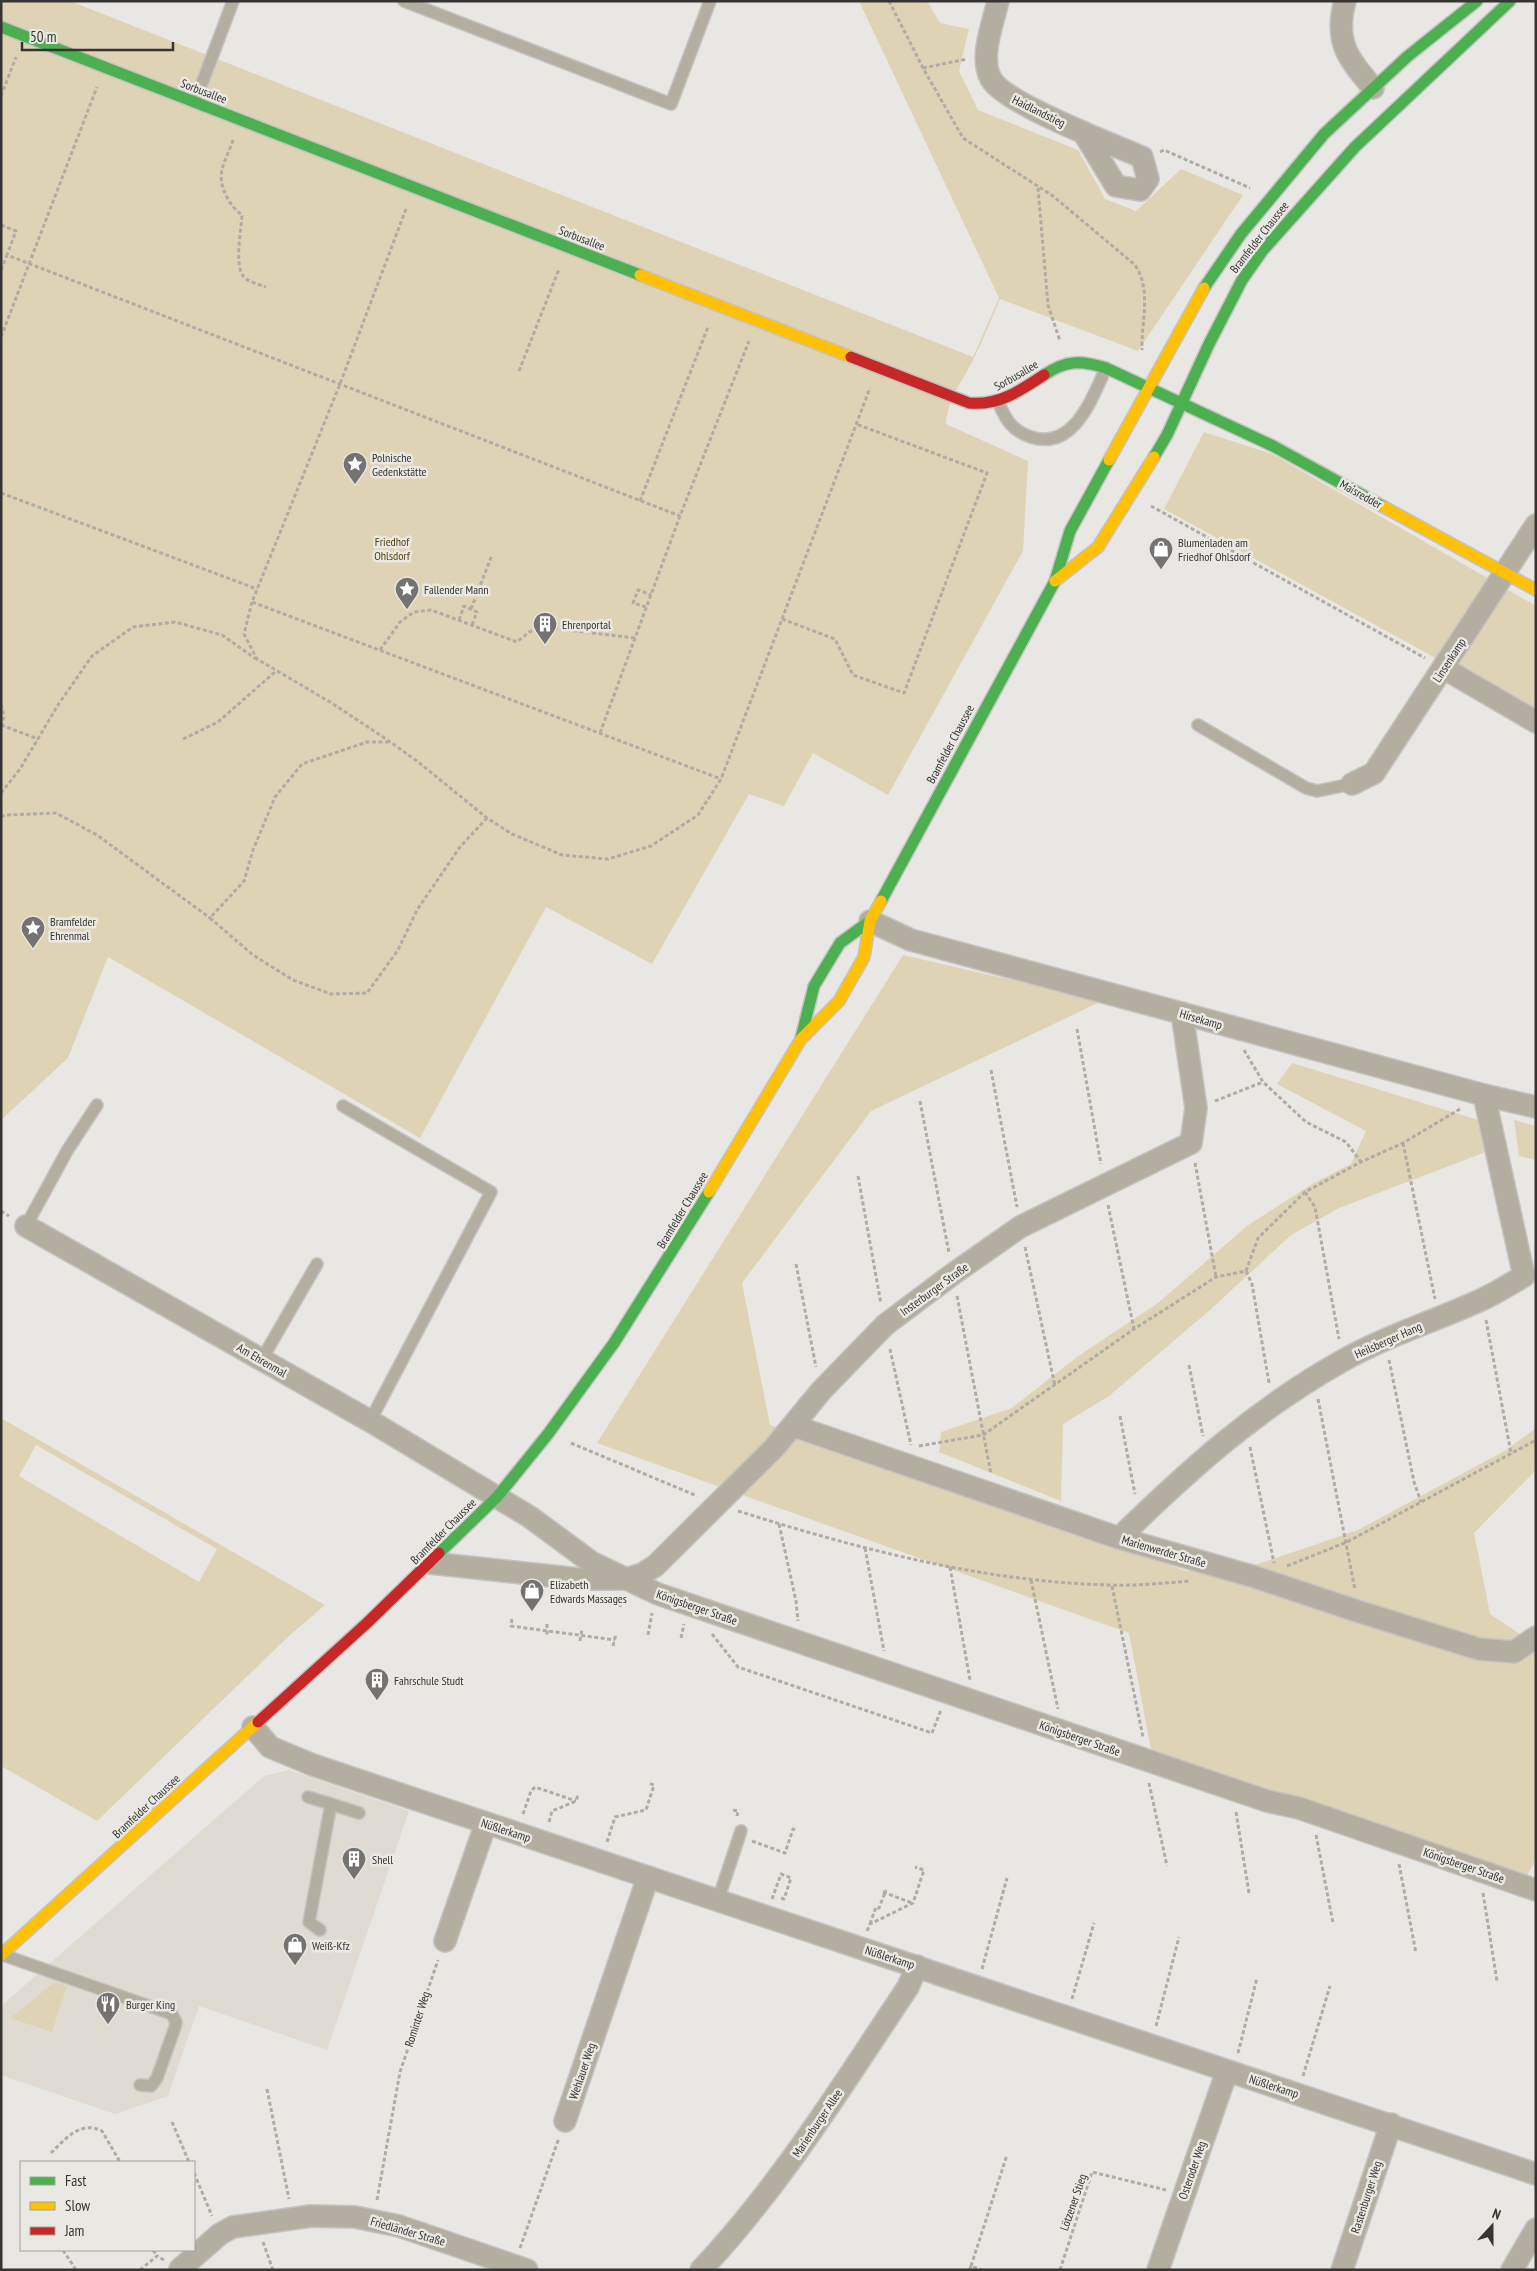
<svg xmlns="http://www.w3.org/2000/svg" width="1537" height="2271" font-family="'PT Sans Narrow',sans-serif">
<rect width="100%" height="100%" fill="#e9e7e4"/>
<polygon fill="#dfdbd3" points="289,1770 409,1811 327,2050 199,2006 168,2096 115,2114 1,2075 1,2006 264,1776"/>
<g fill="#dfd3b6" fill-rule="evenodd">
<path d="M1,1H70L973,357L999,298L859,1H927L940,23L969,29L959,71L978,110L1078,150L1105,199L1136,211L1181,169L1243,195L1138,351L1000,299C992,318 984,338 975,356C965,378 947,399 946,424L1028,461L1023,551L888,795L813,753L784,806L749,794L652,964L546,907L420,1138L108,957L68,1058L1,1120Z"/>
<polygon points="1204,432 1272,454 1536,606 1536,713 1164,509"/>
<polygon points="903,955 1102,1001 871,1111 742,1283 770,1425 1186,1571 1258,1564 1358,1530 1506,1450 1536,1428 1536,1470 1474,1533 1490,1614 1536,1645 1536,1859 1526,1878 1151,1750 1129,1633 597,1443"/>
<polygon points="1292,1063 1485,1122 1491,1150 1339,1208 1291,1235 1210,1310 1109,1396 1063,1424 1061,1501 939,1452 941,1432 1012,1408 1077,1357 1158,1303 1247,1226 1312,1184 1351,1164 1366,1131 1277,1084"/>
<polygon points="1514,1120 1536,1126 1536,1160 1519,1156"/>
<path d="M1,1418L325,1605L290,1635L97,1821L1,1766ZM36,1445L217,1549L199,1582L19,1476Z"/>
<polygon points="55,1982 67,1986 52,2032 10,2018"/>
</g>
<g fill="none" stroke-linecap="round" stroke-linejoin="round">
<defs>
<g id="lane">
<polyline points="404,1 671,104 710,1"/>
<polyline points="195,102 233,1"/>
<path d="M998,401C1005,419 1012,431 1031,437C1074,451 1092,398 1106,368"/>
<polyline points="1198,725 1306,788 1317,791 1352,784"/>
<polyline points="343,1106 491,1192 370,1421"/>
<polyline points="26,1226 67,1151 97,1105"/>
<polyline points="262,1359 317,1264"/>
<polyline points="308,1797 331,1804 309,1922 320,1930"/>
<polyline points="331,1804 359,1813"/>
<polyline points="718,1900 741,1831"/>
<polyline points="3,1955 172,2014 176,2022 175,2027 157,2078 151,2086 140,2085"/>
</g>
<g id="street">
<path d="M998,1C993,24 979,57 991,79C1004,103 1113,145 1142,157L1148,179L1140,190L1116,186L1083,132"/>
<path d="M1345,1C1334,42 1348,58 1373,88"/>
<polyline points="1452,673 1536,722"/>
<polyline points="1352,784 1374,773 1536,525"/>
<polyline points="870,921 911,940 1484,1095 1536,1107"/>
<polyline points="26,1226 370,1421 530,1517 591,1562 658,1594 1267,1801 1299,1808 1536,1890"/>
<polyline points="794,1426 1119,1538 1255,1577 1360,1612 1479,1649 1514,1652 1536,1637"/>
<path d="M1119,1538C1190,1469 1255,1410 1342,1361C1386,1336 1435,1321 1481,1300C1496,1293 1510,1284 1524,1276L1484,1095"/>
<polyline points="430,1563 579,1579 626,1579 642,1574 655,1566 774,1448 821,1391 885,1325 953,1274 1020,1227 1191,1143 1196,1108 1182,1013"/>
<polyline points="253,1727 270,1747 313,1765 1536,2174"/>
<polyline points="445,1941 486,1823"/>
<polyline points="565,2121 648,1877"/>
<polyline points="180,2269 220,2234 233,2227 311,2216 355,2217 399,2226 527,2270"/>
<path d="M701,2270C782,2184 843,2084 908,1987L917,1966"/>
<polyline points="1158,2270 1227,2071"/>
<polyline points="1342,2270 1391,2124"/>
<polyline points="1512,2270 1536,2229"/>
</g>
<g id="fast">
<polyline points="1,27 640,275"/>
<polyline points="1204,288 1241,234 1324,134 1408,56 1477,1"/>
<path d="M1044,375C1066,360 1081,360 1106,368L1273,446L1384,507"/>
<polyline points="1154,457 1167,435 1209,344 1242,280 1263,250 1355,147 1510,1"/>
<polyline points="881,901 1055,581 1070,531 1109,460"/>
<polyline points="801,1038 814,986 840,943 870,921"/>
<polyline points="439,1553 497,1497 548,1434 614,1343 709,1192"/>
</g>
<g id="slow">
<polyline points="640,275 851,357"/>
<polyline points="1109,460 1204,288"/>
<polyline points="1384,507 1536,590"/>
<polyline points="1055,581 1098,547 1154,457"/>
<polyline points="709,1192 801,1039 839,1001 864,957 870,921 881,901"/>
<polyline points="1,1955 258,1722"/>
</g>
<g id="jam">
<path d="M851,357L969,403C998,406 1020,391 1044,375"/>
<polyline points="258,1722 367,1623 439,1553"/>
</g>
</defs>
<use href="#lane" stroke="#c4c3c1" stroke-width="14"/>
<use href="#street" stroke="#c4c3c1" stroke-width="24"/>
<use href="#fast" stroke="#c4c3c1" stroke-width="14"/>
<use href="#slow" stroke="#c4c3c1" stroke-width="14"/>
<use href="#jam" stroke="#c4c3c1" stroke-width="14"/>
<g stroke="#b0aca3" stroke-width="3" stroke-dasharray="4 2.5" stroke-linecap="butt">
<path d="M889,1L923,68L963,138L1053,196L1135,265C1152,290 1141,322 1142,350"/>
<polyline points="923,68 967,59"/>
<polyline points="1,96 16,57"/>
<path d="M233,140C230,150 224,160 222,170C218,186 230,207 242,215C241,230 235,262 242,274C246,282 258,284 266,287"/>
<polyline points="1160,152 1164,150 1250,188"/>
<polyline points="1038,188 1048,305 1060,341"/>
<polyline points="406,209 340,384 252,602 721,779"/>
<polyline points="1,225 16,231 7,255 680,516"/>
<polyline points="1,270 7,255"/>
<polyline points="1,337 97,87"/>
<polyline points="519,371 559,269"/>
<polyline points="1,493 257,589"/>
<polyline points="640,501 708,327"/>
<polyline points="1151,506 1425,658"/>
<polyline points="252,602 244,634 257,659 330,702 386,739 417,761 487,818 512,834 562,855 608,859 651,846 698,815 721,779 870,388"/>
<polyline points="646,607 633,603 638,590 651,595"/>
<polyline points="471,609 492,555"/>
<polyline points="782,619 835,639 853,675 904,693 987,473 856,424"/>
<polyline points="459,620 464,606 477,612 472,625"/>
<polyline points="380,650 400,622 414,612 431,610 517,642 529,632 542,627 635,638"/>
<polyline points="1,704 4,716 2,725"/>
<polyline points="1,725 38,739"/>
<polyline points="600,733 680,516 749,341"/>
<polyline points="183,739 218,722 276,671"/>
<polyline points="389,742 367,742 302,764 275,797 253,850 244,881 210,918 253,955 293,980 331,994 367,993 398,950 417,910 460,847 487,818"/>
<polyline points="1,793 20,769 58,705 92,656 133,627 175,622 222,635 256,659"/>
<polyline points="1,817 5,815 56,813 97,835 210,918"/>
<polyline points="1077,1029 1101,1164"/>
<polyline points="1244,1050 1263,1082 1306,1122 1346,1142 1361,1162"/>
<polyline points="991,1070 1017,1207"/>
<polyline points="920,1101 949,1253"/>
<polyline points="1215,1101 1263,1082"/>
<polyline points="1403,1143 1435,1299"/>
<polyline points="1195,1163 1216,1277"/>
<polyline points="858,1176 881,1304"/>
<polyline points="1305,1192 1315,1207 1339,1339"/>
<polyline points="1108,1205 1134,1329"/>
<polyline points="1,1211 9,1216"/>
<polyline points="1025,1247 1055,1386"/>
<polyline points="796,1264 816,1367"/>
<polyline points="1246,1271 1252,1284 1269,1383"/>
<polyline points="957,1296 991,1474"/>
<polyline points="1486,1320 1511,1453"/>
<polyline points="890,1349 911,1445"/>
<polyline points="1389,1360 1414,1482 1421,1502"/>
<polyline points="1189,1365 1203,1436"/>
<polyline points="1318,1399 1355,1590"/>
<polyline points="1120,1416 1135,1494"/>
<polyline points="571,1443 697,1496"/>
<polyline points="919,1446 983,1435 1134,1329 1216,1277 1246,1271 1258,1238 1305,1192 1361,1162 1403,1143 1460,1109"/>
<polyline points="1250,1447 1274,1563"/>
<path d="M738,1511C859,1549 983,1582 1111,1585C1137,1586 1164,1583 1190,1581"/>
<polyline points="779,1524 796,1601 798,1621"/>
<polyline points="865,1548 884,1651"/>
<polyline points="1287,1566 1347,1542 1536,1440"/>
<polyline points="950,1567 970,1680"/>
<polyline points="1031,1580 1058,1709"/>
<polyline points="1112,1586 1143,1737"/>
<polyline points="620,1607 622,1598"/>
<polyline points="512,1619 511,1626 615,1640"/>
<polyline points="547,1624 547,1637"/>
<polyline points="712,1634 738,1667 932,1733 941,1710"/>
<polyline points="648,1635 652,1613"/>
<polyline points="681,1638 684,1624"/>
<polyline points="580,1641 582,1629"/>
<polyline points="613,1646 616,1634"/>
<polyline points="1149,1783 1167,1866"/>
<polyline points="733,1810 738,1811 737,1816"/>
<polyline points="1236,1812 1249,1893"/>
<polyline points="523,1814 531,1791 535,1787 576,1801"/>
<polyline points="549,1822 552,1811 576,1801 578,1795"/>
<polyline points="1316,1835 1333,1923"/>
<polyline points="752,1841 785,1853 793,1829 796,1830"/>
<polyline points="607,1842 615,1817 646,1810 654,1785 648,1783"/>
<polyline points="1399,1864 1416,1953"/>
<polyline points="883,1892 912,1903"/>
<polyline points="1483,1893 1497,1981"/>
<polyline points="772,1899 781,1874 791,1878 784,1899 781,1898"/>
<polyline points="870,1924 876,1907 879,1908 886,1890"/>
<polyline points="867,1931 870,1924 913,1903 924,1870 915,1867"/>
<polyline points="982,1969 1007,1878"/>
<polyline points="1072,1999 1094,1923"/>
<polyline points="1156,2026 1179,1937"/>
<polyline points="1238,2053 1257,1978"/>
<polyline points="1303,2076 1330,1986"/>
<polyline points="267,2089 289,2199"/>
<polyline points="172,2122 189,2162"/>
<path d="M51,2153C65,2139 81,2120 102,2131L120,2162"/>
<polyline points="194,2173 212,2216"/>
<polyline points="377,2200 400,2072 438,1960"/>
<polyline points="263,2242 273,2270"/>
<polyline points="520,2248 559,2138"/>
<polyline points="63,2250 76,2270"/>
<polyline points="153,2250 157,2256"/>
<polyline points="971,2266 1007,2155"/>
<polyline points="140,2270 157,2256 164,2260"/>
<polyline points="970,2270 971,2266 982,2270"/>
<polyline points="1060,2270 1092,2172 1166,2190"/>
</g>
<use href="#lane" stroke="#b3aea0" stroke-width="11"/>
<use href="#street" stroke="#b3aea0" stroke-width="21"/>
<use href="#fast" stroke="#4caf50" stroke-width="11"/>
<use href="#slow" stroke="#ffc107" stroke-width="11"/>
<use href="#jam" stroke="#c62828" stroke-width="11"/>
</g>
<defs>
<symbol id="sight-pin" viewBox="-11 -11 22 30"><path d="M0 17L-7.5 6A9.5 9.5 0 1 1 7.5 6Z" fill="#757371" stroke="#eae8e3"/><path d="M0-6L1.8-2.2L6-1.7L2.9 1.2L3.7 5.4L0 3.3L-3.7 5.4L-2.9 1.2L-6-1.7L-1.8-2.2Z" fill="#fff"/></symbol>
<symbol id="shop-pin" viewBox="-11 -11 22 30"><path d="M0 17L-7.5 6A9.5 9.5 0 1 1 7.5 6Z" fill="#757371" stroke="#eae8e3"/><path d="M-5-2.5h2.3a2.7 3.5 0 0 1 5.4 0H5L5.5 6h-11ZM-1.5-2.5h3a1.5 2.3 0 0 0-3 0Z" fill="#fff"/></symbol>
<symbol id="building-pin" viewBox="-11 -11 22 30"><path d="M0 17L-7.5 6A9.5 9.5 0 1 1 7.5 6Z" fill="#757371" stroke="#eae8e3"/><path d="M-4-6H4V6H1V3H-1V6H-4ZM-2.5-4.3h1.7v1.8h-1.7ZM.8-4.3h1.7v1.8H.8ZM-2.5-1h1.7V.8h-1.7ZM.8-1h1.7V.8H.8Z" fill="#fff"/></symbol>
<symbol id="restaurant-pin" viewBox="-11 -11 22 30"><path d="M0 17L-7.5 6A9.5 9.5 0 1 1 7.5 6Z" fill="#757371" stroke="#eae8e3"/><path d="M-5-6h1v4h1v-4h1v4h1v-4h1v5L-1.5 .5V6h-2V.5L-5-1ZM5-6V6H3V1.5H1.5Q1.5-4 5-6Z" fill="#fff"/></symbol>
</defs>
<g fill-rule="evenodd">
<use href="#sight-pin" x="341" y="450" width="28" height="38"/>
<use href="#shop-pin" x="1147" y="535" width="28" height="38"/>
<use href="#sight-pin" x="393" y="575" width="28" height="38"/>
<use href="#building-pin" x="531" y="610" width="28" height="38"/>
<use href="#sight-pin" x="19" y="914" width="28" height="38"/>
<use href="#shop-pin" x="518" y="1577" width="28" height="38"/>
<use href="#building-pin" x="363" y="1666" width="28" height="38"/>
<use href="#building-pin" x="340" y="1845" width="28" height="38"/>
<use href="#shop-pin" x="281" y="1931" width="28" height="38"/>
<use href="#restaurant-pin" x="94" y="1990" width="28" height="38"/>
</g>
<g text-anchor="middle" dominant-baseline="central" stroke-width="5" stroke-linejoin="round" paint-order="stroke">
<g font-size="12" fill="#363533" stroke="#eae8e3">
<text transform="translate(204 91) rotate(21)">Sorbusallee</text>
<text transform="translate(1039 111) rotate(26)">Haidlandstieg</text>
<text transform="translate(1259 237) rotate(-52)">Bramfelder Chaussee</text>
<text transform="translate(582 238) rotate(21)">Sorbusallee</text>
<text transform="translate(1016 375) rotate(-30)">Sorbusallee</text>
<text transform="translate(1361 494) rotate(29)">Maisredder</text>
<text transform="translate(1449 660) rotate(-57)">Linsenkamp</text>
<text transform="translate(950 744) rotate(-62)">Bramfelder Chaussee</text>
<text transform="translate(1201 1019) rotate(16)">Hirsekamp</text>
<text transform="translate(682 1210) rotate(-59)">Bramfelder Chaussee</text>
<text transform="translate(934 1289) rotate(-36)">Insterburger Straße</text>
<text transform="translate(1388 1340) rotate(-24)">Heilsberger Hang</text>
<text transform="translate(262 1360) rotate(30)">Am Ehrenmal</text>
<text transform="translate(443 1531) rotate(-45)">Bramfelder Chaussee</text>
<text transform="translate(1164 1551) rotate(16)">Marienwerder Straße</text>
<text transform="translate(697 1607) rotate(19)">Königsberger Straße</text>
<text transform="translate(1080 1738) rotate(19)">Königsberger Straße</text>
<text transform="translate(146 1806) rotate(-43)">Bramfelder Chaussee</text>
<text transform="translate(506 1830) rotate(18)">Nüßlerkamp</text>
<text transform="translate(1464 1865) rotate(19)">Königsberger Straße</text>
<text transform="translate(890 1957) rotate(18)">Nüßlerkamp</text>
<text transform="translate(417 2019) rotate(-72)">Rominter Weg</text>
<text transform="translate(582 2071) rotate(-71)">Wehlauer Weg</text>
<text transform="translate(1274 2086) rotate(18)">Nüßlerkamp</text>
<text transform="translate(817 2123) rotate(-56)">Marienburger Allee</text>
<text transform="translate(1192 2170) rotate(-71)">Osteroder Weg</text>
<text transform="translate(1366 2197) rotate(-72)">Rastenburger Weg</text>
<text transform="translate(1073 2202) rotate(-71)">Lötzener Stieg</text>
<text transform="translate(408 2231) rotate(16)">Friedländer Straße</text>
</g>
<g font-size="12" fill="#363533" stroke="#eae8e3" text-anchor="start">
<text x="372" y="457">Polnische<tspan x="372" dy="14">Gedenkstätte</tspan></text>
<text x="1178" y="542">Blumenladen am<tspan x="1178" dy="14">Friedhof Ohlsdorf</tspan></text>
<text x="424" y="589">Fallender Mann</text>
<text x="562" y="624">Ehrenportal</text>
<text x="50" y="921">Bramfelder<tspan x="50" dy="14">Ehrenmal</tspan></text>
<text x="550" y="1584">Elizabeth<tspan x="550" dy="14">Edwards Massages</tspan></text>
<text x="394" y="1680">Fahrschule Studt</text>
<text x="372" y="1859">Shell</text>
<text x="312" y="1945">Weiß-Kfz</text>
<text x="126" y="2004">Burger King</text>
</g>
<g font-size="12" fill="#4f3e0c" stroke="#eae8e3">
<text x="392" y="541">Friedhof<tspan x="392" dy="14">Ohlsdorf</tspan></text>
</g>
</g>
<rect width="1537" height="2271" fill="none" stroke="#363533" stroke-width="5"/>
<rect x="20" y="2161" width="175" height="90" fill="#eae8e3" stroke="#a2a09d"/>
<rect x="30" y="2177" width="25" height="8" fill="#4caf50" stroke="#a2a09d"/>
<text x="65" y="2186" font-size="15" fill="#363533">Fast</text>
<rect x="30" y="2202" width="25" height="8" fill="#ffc107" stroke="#a2a09d"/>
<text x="65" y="2211" font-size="15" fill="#363533">Slow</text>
<rect x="30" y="2227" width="25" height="8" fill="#c62828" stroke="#a2a09d"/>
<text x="65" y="2236" font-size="15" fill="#363533">Jam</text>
<g transform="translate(1492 2226) rotate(21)" stroke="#eae8e3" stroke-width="4" paint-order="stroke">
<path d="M0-4L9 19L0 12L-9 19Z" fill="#363533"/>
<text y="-8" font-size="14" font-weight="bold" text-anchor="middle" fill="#363533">N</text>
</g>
<path d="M22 42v8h151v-8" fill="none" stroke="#363533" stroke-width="2.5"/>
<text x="30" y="42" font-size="15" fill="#363533" stroke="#eae8e3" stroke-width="4" paint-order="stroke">50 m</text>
</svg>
